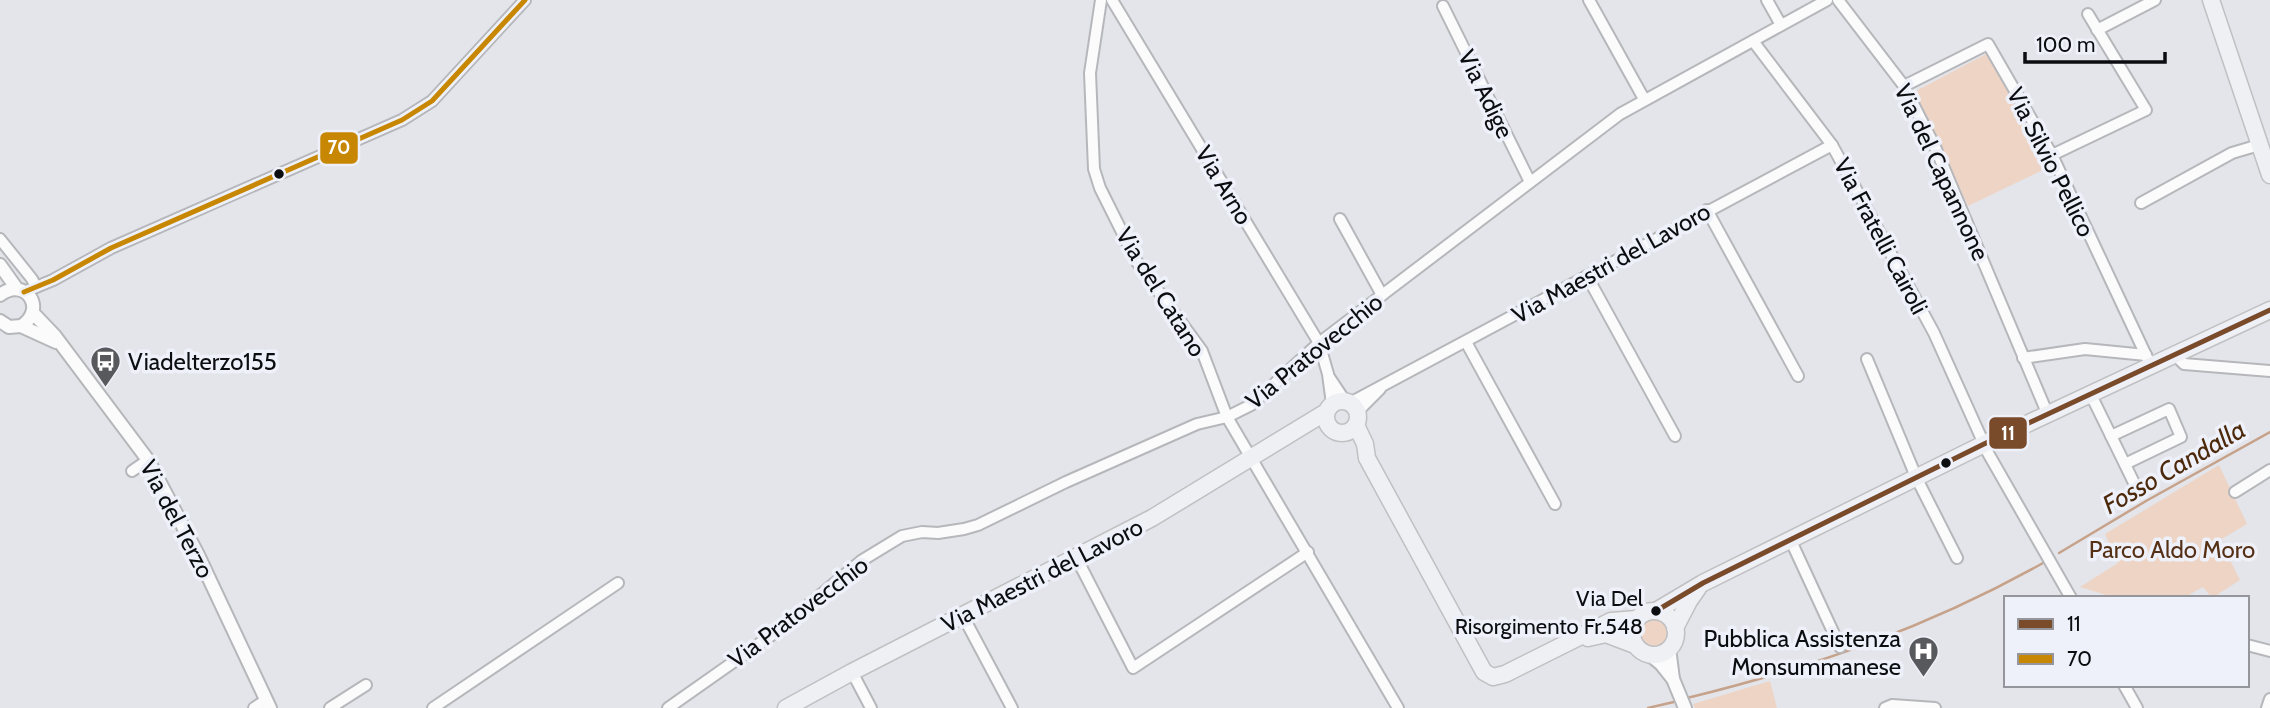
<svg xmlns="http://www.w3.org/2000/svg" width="2270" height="708" font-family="Cabin,sans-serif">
<rect width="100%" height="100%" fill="#e4e5ea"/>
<g fill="#edd4c5">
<polygon points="1988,53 2050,159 2051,166 1968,206 1935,132 1914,92"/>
<polygon points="2219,465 2247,524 2220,540 2240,580 2212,598 2203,587 2183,598 2116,598 2080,587 2118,563 2105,534"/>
<circle cx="1654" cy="633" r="14"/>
<polygon points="1770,681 1777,708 1695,708 1693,704"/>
</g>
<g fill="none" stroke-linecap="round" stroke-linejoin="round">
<g stroke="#c6a28a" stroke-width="2.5">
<polyline points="2059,553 2146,501 2270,432"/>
<path d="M1687,698C1814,667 1929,627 2043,563"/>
<polyline points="1648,708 1678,701"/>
</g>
<defs>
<g id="minor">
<polyline points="1101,0 1090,73 1094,169 1100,188 1137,262 1202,351 1227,417 1398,708"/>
<polyline points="1112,0 1319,343 1328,374 1332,404"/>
<polyline points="1589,0 1644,99"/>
<polyline points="1767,0 1781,25"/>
<polyline points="1838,0 1904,86 1935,147 2048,415"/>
<polyline points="1443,6 1530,182"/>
<polyline points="2097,30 2155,0"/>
<polyline points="1753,41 1832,145 1934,333 1984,444"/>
<polyline points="1904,86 1988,44 2052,155 2151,366"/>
<polyline points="2052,155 2146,110 2088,14"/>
<polyline points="2141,203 2232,153 2259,145"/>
<polyline points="1707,210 1798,376"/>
<polyline points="1340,219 1382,295"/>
<polyline points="0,239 32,279 36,287"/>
<polyline points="1587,276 1675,436"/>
<polyline points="24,292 53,280 111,248 402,120 432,101 525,0"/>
<polyline points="1466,342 1555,504"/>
<polyline points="2176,356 2184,364 2270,371"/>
<polyline points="2023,358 2085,349 2146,355"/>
<polyline points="1867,359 1917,479 1957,558"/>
<polyline points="1329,377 1345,401"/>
<polyline points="2091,395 2137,489"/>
<polyline points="1350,403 1832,145"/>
<polyline points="1357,412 1380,389"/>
<polyline points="2111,436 2169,409 2181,437 2125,464"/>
<polyline points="1988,453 2071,598"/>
<polyline points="132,471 148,460"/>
<polyline points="2235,492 2270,470"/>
<polyline points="1791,541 1840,647"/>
<polyline points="1076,557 1133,668 1308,552"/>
<polyline points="963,616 1012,708"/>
<polyline points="2247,645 2270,651"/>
<polyline points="852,672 871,708"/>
<polyline points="2124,685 2137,708"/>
<polyline points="254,708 266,700"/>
<polyline points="330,708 366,685"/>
<polyline points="433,708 618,583"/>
<polyline points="668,708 776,632 861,561 902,536 922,532 938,533 964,529 978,525 1066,482 1197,424 1227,417 1251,405 1319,343 1620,114 1827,0"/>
<polyline points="1885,708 1892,705 1935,708"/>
<polyline points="2267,708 2270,699"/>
</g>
<g id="tertiary">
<polyline points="0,265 17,289"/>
<path d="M0,295C25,276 48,309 21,326L9,327L0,321"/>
<polyline points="33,313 55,336 148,460 198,555 270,708"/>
<polyline points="21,326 56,342"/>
<polyline points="1669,648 1673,679 1685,708"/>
<polyline points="1649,654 1661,664 1673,679"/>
</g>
<g id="primary">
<polyline points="2211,0 2270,175"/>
<circle cx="1342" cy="417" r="16"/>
<polyline points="1356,425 1365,444 1367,458 1484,672 1493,677 1505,674 1611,621 1637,619"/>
<polyline points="1656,611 1703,583 1984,444 2270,310"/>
<circle cx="1654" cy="633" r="22"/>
<polyline points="1675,628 1689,601 1698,588"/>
<polyline points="1588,638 1606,634 1635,645"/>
<polyline points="786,708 852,672 1152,518 1326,412"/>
</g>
</defs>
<use href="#minor" stroke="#b6b7bb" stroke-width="14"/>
<use href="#tertiary" stroke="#b6b7bb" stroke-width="16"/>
<use href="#primary" stroke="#c0c0c3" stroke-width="19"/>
<use href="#minor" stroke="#fbfbfc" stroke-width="10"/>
<use href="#tertiary" stroke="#fbfbfc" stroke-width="12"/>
<use href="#primary" stroke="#eff0f4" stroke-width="16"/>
<defs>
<polyline id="bus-1" points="1656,611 1703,583 1984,444 2270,310"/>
<polyline id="bus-2" points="24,292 53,280 111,248 402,120 432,101 525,0"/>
</defs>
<use href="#bus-1" stroke="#eef1fa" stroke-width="10"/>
<use href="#bus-2" stroke="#eef1fa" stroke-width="10"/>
<use href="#bus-1" stroke="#7a4b2a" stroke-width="5"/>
<use href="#bus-2" stroke="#c88703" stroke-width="5"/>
</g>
<defs>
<symbol id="bus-pin" viewBox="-11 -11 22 30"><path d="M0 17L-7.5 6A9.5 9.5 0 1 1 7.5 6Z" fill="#58595c" stroke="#eef1fa"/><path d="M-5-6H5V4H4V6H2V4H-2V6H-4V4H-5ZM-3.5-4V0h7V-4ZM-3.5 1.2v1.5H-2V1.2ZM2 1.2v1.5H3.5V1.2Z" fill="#fff"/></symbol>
<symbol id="hospital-pin" viewBox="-11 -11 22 30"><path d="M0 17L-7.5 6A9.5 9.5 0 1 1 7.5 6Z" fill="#58595c" stroke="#eef1fa"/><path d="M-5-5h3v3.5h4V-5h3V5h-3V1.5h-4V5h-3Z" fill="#fff"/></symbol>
</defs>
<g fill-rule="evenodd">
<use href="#bus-pin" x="88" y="344" width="35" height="47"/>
<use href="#hospital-pin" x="1906" y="634" width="35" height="47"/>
</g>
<g fill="#0c0d10" stroke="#eef1fa" stroke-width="2.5">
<circle cx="279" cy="174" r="6"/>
<circle cx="1946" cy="463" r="6"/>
<circle cx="1656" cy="611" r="6"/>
</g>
<g text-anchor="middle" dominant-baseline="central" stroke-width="7" stroke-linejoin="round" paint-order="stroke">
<g font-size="22" fill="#0c0d10" stroke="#eef1fa" text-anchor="end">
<text x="1643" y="598">Via Del<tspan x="1643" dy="28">Risorgimento Fr.548</tspan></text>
</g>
<g font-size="24" fill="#0c0d10" stroke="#eef1fa">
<text transform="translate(1486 94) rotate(64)">Via Adige</text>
<text transform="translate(2051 162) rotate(63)">Via Silvio Pellico</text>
<text transform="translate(1942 172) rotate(65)">Via del Capannone</text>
<text transform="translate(1224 185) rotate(59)">Via Arno</text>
<text transform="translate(1881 236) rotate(62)">Via Fratelli Cairoli</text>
<text transform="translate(1611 263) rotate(-29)">Via Maestri del Lavoro</text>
<text transform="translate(1161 292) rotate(58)">Via del Catano</text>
<text transform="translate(1314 351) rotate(-39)">Via Pratovecchio</text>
<text transform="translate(177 519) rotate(62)">Via del Terzo</text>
<text transform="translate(1042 575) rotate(-27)">Via Maestri del Lavoro</text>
<text transform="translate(798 612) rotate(-37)">Via Pratovecchio</text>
</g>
<g font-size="24" fill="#0c0d10" stroke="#eef1fa" text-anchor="start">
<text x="128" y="361">Viadelterzo155</text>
<text x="1901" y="638" text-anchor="end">Pubblica Assistenza<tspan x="1901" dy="28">Monsummanese</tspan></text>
</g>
<g font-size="24" fill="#553014" stroke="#eef1fa">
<text x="2172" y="549">Parco Aldo Moro</text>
</g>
<g font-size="26" font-style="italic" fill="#4d290c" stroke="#eef1fa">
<text transform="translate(2174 467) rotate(-30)">Fosso Candalla</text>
</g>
</g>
<g stroke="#eef1fa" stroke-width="2.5">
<rect x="319" y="131" width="40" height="34" rx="7" fill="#c88703"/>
<rect x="1988" y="416" width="40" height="34" rx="7" fill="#7a4b2a"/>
</g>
<g font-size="19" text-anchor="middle" font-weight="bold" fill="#fff">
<text x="339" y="154">70</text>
<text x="2008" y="440">11</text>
</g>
<rect x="2004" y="596" width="245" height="91" fill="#eef1fa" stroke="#94969c" stroke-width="2"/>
<rect x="2018" y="619" width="35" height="10" fill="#7a4b2a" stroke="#94969c" stroke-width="2"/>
<text x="2067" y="631" font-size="21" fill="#0c0d10">11</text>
<rect x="2018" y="654" width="35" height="10" fill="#c88703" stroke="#94969c" stroke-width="2"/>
<text x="2067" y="666" font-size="21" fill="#0c0d10">70</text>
<path d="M2025 52v10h140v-10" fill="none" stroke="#0c0d10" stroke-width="3.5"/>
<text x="2036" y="52" font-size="21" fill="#0c0d10" stroke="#eef1fa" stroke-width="5" paint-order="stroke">100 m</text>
</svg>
